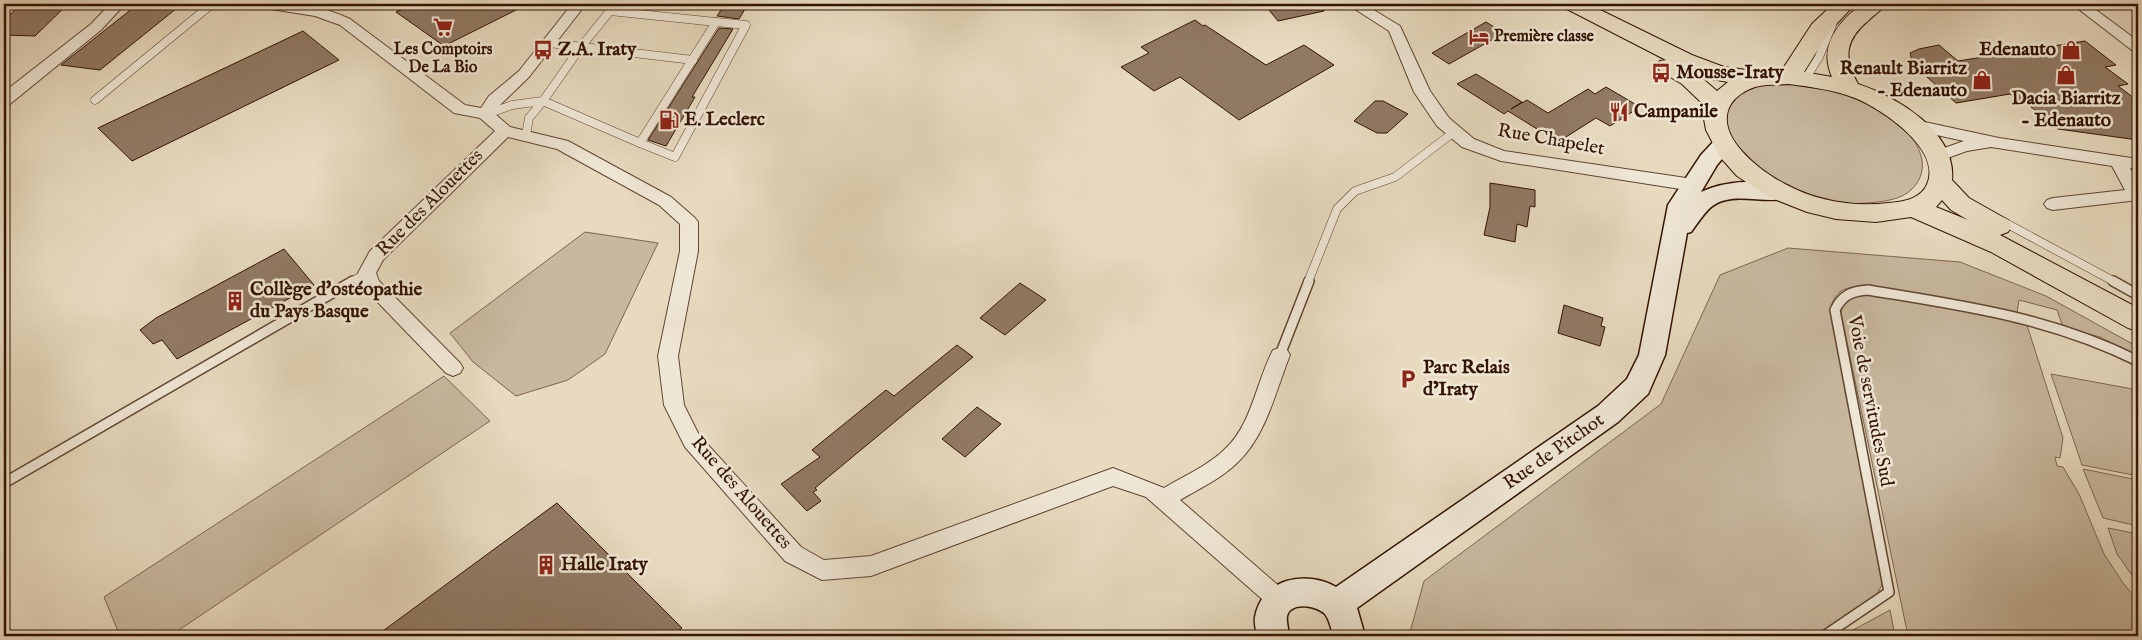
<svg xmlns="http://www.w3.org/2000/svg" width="2142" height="640" font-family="'IM FELL English',serif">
<rect width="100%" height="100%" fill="#e7dabf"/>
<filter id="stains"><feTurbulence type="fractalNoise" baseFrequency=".004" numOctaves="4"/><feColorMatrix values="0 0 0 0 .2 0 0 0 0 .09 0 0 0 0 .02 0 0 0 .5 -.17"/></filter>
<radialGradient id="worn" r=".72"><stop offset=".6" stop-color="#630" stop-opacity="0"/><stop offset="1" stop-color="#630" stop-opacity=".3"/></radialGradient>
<g fill="#c8b89f" stroke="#7e6650">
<path d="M1796,83C1829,89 1859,97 1888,115C1912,131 1937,164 1912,189C1902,200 1881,202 1866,203C1828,207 1776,186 1748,161C1728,143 1714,108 1744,92C1760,83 1779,84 1796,83Z"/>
<polygon points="585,232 658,243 605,354 568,380 516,396 473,362 450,333"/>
<path d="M1788,248L1960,262L2046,296L2138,347V356L2100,337L2063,327L2057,310L2019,300L2017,313L1864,286C1844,287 1834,290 1830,312L1886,577L1875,598L1815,636H1409L1424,581L1661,404L1720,275Z"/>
<polygon points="1873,293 2026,322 2063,438 2060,458 2055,457 2057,466 2063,467 2079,494 2104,554 2123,583 2138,601 2138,636 1908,636 1841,313 1843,302 1857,295"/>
<polygon points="2051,374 2138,390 2138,476 2082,465"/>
<polygon points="444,376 490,421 170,636 120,636 104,597"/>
<polygon points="2083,469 2138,480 2138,526 2103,518"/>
<polygon points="2108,528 2138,534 2138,584 2117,554"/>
<polygon points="1890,610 1895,636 1842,636"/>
</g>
<g fill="#917a64" stroke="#331302">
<polygon points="42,4 68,4 35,36 4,35 4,20 16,9 37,9"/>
<polygon points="138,4 177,8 100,70 61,65"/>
<polygon points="413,4 528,4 444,46 396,12"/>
<polygon points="725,4 748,4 739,19 717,16"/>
<polygon points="1264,4 1323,4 1324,11 1278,21"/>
<polygon points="1195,20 1203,26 1205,25 1266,65 1304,45 1334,65 1239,120 1180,77 1154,91 1121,67 1149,53 1141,47"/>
<polygon points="1486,22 1504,33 1449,64 1432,53"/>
<polygon points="719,28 733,29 692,97 695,97 666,146 648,140"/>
<polygon points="303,31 339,60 132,161 98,128"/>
<polygon points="2085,41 2116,65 2105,67 2128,84 2118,86 2138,101 2138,140 2058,129 2025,102 2021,102 2010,94 1956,103 1918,69 1912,61 1910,53 1919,49 1939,45 1958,61"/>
<polygon points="1476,74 1522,102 1511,109 1527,100 1548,113 1588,89 1595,94 1606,87 1640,107 1610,126 1596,118 1558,142 1508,111 1504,114 1457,84"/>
<polygon points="1375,101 1383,101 1408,114 1387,133 1377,133 1354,121"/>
<polygon points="1490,183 1535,190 1535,207 1530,206 1527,227 1517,224 1515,242 1484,235 1490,207"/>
<polygon points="284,249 314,285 177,359 162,340 153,344 140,330 156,318"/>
<polygon points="1020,283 1046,300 1005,335 980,318"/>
<polygon points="1564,305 1603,318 1601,326 1605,327 1600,346 1558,333"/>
<polygon points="957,345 973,357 815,488 817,490 813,492 821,501 807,511 781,484 820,457 812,450 886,390 894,396"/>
<polygon points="977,407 1001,424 965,457 942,439"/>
<polygon points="557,503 682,628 673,636 376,636"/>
</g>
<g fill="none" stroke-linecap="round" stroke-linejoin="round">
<defs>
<g id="lane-far1">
<polygon points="610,11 716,22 640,143 543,101 580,48"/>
<polyline points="549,43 693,60"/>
<polyline points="1806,78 1819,57 1832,25"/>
<polyline points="95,100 212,4"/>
<polyline points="487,114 512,105 543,101 529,118 526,135"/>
<polyline points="640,143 675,157 746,25 716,22"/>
<polyline points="2002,221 2115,282"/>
<polyline points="351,282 367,273"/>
<polyline points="1308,282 1337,209 1355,191 1395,177 1454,132"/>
</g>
<g id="lane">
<polyline points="2113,281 2138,295"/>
<polyline points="1280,355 1309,281"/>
<polyline points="4,483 353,281"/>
<path d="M1824,636L1889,592L1835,310C1842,295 1852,291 1868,290C1965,306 2049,317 2138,361"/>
</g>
<g id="street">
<polygon points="110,4 125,4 101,30 10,104 4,105 4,92 91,24"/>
<path d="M258,4C290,2 321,5 350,19L465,105L481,108L489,96L519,71L572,4H586L529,77L501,104L494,113L510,127L568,141L671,197L695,218L698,222V251L678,356L684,405L699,435L801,547L824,560L871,556L1113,468L1164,488C1184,476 1207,466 1224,450C1252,425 1256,382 1273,350L1280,348L1287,350L1290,355C1276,390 1266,436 1238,462C1222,478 1199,489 1180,500L1287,593L1290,600L1287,607L1279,610L1271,607L1146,497L1113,486L871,576L822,580L785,561L685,447L664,405L658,356L680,251V224L659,205L557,149L508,137L383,260L376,273L379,281L460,363L463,368L460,373L453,376L446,373L365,289L358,273L370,251L495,131L480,118L454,113L340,25L315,16L265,8L260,7Z"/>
<polygon points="1347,4 1364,4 1400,26 1430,91 1449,118 1474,139 1504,151 1693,179 1699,181 1701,185 1699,189 1693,191 1501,161 1462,147 1437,126 1414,92 1389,31"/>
<polygon points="2072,4 2088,4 2138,41 2138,52 2133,51"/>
<polygon points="1915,120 1999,138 2138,159 2138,169 2130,168 2138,183 2138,200 2053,210 2047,208 2044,204 2047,200 2053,198 2125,190 2112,166 1991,147 1967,151 1939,161 1933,160 1931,156 1933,152 1964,141 1909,129 1907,125 1909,121"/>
</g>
<path id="secondary" d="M1723,137L1731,140L1734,145L1717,165L1701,192C1725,180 1762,179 1788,186L1792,192L1788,198C1764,205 1732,190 1711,207C1703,214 1697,224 1691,232L1687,233L1665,355L1648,394L1618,422L1357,608L1365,636H1333C1331,628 1330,621 1325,614C1317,606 1291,601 1287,616C1286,622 1289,631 1289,636H1257C1256,631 1254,622 1255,617C1262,578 1306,570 1336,587L1598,406L1627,379L1639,355L1668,205L1701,155L1715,140Z"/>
<path id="primary" d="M1561,4H1588L1692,55L1724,67L1762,72L1782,70L1812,24L1833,4H1855L1829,32L1804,72L1832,77C1818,46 1838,22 1862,4H1886C1882,10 1875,14 1869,20C1845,40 1843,57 1858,84C1897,97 1957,132 1952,180L1969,198L2008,220L2012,226L2008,232L2000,235L2138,308V331L2128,328L1991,252L1911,217L1876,222L1836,219L1807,212L1769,197L1737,176L1720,157L1706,130L1704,119L1706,107L1682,84L1660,71L1657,66L1660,61L1666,60L1565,8ZM1695,72L1712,79L1728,82L1717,91ZM1789,84C1812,87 1834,90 1855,98C1882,109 1947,152 1925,188C1917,200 1901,202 1888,203C1853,207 1816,201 1785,184C1762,172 1712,136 1731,104C1736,96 1746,90 1755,87C1766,84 1778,85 1789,84ZM1942,200L1951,210L1968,220L1936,207Z"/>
</defs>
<use href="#lane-far1" stroke="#604531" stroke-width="9"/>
<use href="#lane" stroke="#604531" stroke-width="12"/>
<use href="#street" stroke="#604531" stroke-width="2"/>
<use href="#secondary" stroke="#331302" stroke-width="3"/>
<use href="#primary" stroke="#331302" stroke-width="2"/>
<use href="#lane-far1" stroke="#efe7d5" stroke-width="8"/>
<use href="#lane" stroke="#efe7d5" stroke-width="9"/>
<use href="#street" fill="#efe7d5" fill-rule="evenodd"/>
<use href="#secondary" fill="#efe7d5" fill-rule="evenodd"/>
<use href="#primary" fill="#e7dabf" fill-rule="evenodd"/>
</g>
<defs>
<symbol id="supermarket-bare" viewBox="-9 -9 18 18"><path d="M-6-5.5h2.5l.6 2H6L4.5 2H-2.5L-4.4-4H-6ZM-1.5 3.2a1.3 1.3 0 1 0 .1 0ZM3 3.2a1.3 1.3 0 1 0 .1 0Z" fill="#8f2418" stroke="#efe7d5" stroke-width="2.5" paint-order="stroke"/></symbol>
<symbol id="hotel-bare" viewBox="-9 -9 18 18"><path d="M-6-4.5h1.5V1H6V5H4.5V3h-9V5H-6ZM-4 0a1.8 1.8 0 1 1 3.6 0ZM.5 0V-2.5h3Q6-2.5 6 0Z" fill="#8f2418" stroke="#efe7d5" stroke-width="2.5" paint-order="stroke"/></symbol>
<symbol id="bus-bare" viewBox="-9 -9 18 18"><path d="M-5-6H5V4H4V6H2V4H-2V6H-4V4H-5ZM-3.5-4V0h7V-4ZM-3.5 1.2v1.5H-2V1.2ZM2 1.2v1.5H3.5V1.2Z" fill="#8f2418" stroke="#efe7d5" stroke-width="2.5" paint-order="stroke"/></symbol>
<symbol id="shop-bare" viewBox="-9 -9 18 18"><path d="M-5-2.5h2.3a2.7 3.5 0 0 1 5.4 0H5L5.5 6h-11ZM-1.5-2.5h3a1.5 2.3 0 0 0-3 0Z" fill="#8f2418" stroke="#efe7d5" stroke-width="2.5" paint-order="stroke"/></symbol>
<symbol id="restaurant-bare" viewBox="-9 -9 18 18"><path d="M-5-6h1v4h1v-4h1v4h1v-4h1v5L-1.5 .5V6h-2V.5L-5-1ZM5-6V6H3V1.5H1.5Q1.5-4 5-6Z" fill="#8f2418" stroke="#efe7d5" stroke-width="2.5" paint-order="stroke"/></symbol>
<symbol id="fuel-bare" viewBox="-9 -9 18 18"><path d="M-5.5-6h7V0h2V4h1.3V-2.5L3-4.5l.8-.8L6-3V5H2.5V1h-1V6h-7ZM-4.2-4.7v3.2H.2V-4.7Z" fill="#8f2418" stroke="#efe7d5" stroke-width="2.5" paint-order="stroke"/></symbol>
<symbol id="building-bare" viewBox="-9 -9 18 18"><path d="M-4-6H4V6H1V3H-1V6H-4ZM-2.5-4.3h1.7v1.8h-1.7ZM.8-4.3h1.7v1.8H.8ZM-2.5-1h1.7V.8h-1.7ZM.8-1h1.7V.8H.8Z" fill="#8f2418" stroke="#efe7d5" stroke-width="2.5" paint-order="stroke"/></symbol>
<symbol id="parking-bare" viewBox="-9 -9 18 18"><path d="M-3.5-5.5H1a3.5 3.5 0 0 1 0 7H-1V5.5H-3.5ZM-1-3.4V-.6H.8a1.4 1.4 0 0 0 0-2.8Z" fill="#8f2418" stroke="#efe7d5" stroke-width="2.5" paint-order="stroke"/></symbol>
</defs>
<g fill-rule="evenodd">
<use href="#supermarket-bare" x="429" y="13" width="28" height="28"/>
<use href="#hotel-bare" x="1465" y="23" width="28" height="28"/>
<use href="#bus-bare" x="529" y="36" width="28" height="28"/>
<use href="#shop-bare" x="2057" y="36" width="28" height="28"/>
<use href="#bus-bare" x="1647" y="59" width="28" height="28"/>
<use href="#shop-bare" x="2052" y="61" width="28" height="28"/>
<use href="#shop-bare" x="1968" y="66" width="28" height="28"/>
<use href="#restaurant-bare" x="1605" y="98" width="28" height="28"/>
<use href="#fuel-bare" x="655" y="106" width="28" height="28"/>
<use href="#building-bare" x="221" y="287" width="28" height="28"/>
<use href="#parking-bare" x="1394" y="365" width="28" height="28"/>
<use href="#building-bare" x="532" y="551" width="28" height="28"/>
</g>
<g text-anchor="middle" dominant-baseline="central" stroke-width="5" stroke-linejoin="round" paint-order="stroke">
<g font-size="16" font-weight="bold" fill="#331302" stroke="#efe7d5" text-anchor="start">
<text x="1494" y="37">Première classe</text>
<text x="443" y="50" text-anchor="middle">Les Comptoirs<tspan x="443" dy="18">De La Bio</tspan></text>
</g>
<g font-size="19" font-weight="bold" fill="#331302" stroke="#efe7d5" text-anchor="start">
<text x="558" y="50">Z.A. Iraty</text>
<text x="2056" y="50" text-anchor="end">Edenauto</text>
<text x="1967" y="69" text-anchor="end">Renault Biarritz<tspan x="1967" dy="22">- Edenauto</tspan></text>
<text x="1676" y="73">Mousse-Iraty</text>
<text x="2066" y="99" text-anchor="middle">Dacia Biarritz<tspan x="2066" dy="22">- Edenauto</tspan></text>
<text x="1634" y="112">Campanile</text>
<text x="684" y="120">E. Leclerc</text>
<text x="250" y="290">Collège d'ostéopathie<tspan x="250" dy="22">du Pays Basque</tspan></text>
<text x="1423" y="368">Parc Relais<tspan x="1423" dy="22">d’Iraty</tspan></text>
<text x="561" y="565">Halle Iraty</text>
</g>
<g font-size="19" fill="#331302" stroke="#efe7d5">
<text transform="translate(1551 140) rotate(10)">Rue Chapelet</text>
<text transform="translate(430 203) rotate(-45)">Rue des Alouettes</text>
<text transform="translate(1870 401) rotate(79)">Voie de servitudes Sud</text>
<text transform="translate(1554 452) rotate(-35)">Rue de Pitchot</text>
<text transform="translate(741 493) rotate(49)">Rue des Alouettes</text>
</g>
</g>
<rect width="2142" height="640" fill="none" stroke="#e7dabf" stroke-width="20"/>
<rect x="5" y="5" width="2132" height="630" fill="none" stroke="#331302" stroke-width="2.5"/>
<rect x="10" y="10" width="2122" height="620" fill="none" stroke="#331302"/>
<rect width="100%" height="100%" filter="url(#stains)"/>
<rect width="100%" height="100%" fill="url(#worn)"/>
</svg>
